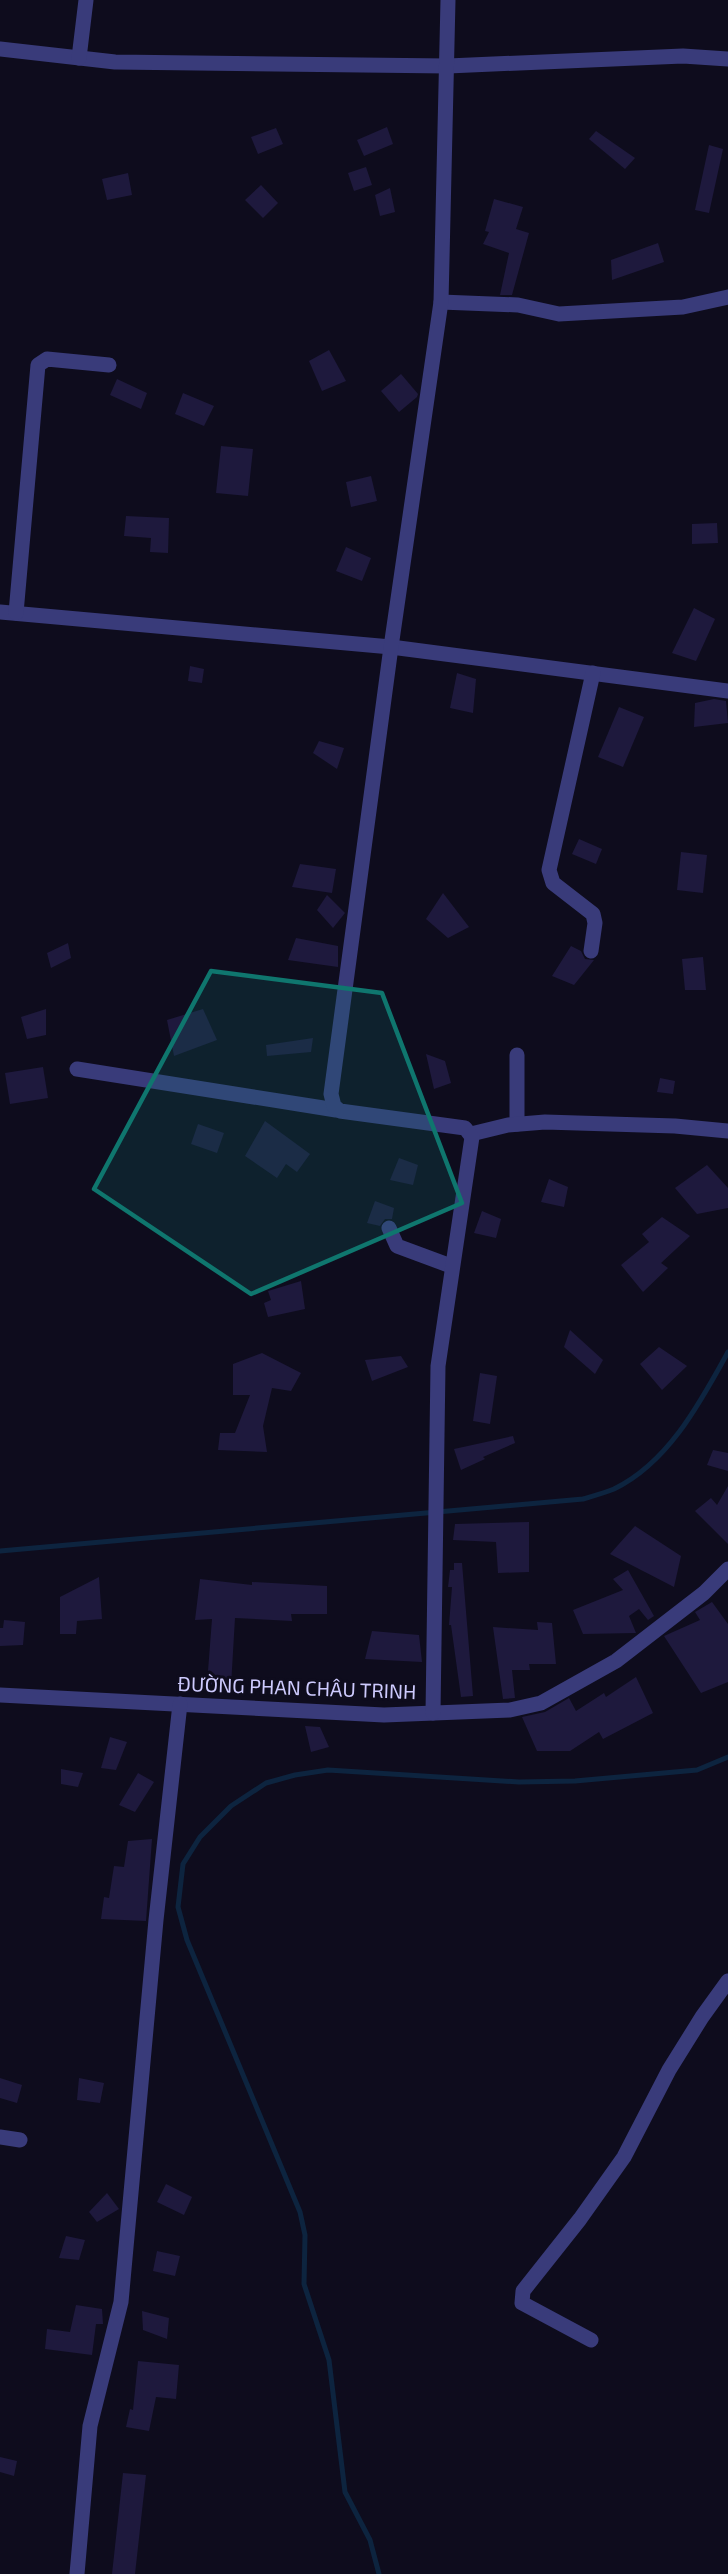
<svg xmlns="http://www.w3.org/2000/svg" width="728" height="2574" font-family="'Exo 2',sans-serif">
<rect width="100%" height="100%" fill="#0e0c1d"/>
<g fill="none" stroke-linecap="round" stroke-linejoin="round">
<g stroke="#0d243f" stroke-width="5">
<path d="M0,1551L583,1499C593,1496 604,1493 614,1489C668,1463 700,1403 728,1352"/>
<polyline points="379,2574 370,2540 345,2492 329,2360 304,2284 305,2235 300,2212 187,1940 178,1907 183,1864 200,1837 231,1806 266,1783 295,1775 328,1770 519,1782 575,1781 697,1770 728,1757"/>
</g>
</g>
<g fill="#1e193d">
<polygon points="387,127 393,144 364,156 357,140"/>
<polygon points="276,128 283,144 258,154 251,137"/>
<polygon points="596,131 635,158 625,169 589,139"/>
<polygon points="709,145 723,149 709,213 695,210"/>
<polygon points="366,167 372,185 354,191 348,173"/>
<polygon points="128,173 132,195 107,200 102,179"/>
<polygon points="261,185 278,203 263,218 245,200"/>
<polygon points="390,188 395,212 380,216 375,195"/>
<polygon points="494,199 523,207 516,229 529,233 512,295 500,295 509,253 483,244 489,232 485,231"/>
<polygon points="658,243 664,262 612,280 611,260"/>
<polygon points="329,350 346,381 322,391 309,361"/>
<polygon points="401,374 418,394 417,397 399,412 381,391"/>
<polygon points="117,379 147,393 141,409 110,395"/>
<polygon points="183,393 214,406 204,426 175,414"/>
<polygon points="221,446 253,449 248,496 216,493"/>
<polygon points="371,476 377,501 351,507 346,482"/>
<polygon points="126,516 169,518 168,553 150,552 151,538 124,536"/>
<polygon points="717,523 718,543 692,544 692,524"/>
<polygon points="346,547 371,558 362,581 336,571"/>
<polygon points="694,608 715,619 696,661 672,653"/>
<polygon points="190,666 204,669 202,683 188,681"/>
<polygon points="457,673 476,679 473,713 450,708"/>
<polygon points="714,699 726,701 728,723 694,727 695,703"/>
<polygon points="619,707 644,717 623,767 598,757"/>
<polygon points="319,741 344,748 337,769 313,753"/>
<polygon points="579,839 602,849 596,864 572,854"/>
<polygon points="681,852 707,855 703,893 677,890"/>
<polygon points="300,864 336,869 332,893 292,887"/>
<polygon points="443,893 469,927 448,938 426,919"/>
<polygon points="327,895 345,913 333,928 317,910"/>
<polygon points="296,938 338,946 338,967 288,960"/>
<polygon points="68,943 71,958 51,968 47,953"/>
<polygon points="571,946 581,951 585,959 594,960 574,985 552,976"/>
<polygon points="703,957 706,990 685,990 682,959"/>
<polygon points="46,1009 46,1035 27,1039 21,1017"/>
<polygon points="203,1009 217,1040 174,1056 167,1020"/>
<polygon points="313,1038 311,1052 267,1056 266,1045"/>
<polygon points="426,1054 445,1061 451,1083 434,1089"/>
<polygon points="43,1067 48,1098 10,1104 5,1073"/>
<polygon points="660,1078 675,1081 673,1094 657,1092"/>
<polygon points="265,1121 310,1154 297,1172 286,1164 277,1178 245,1156"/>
<polygon points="198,1124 224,1133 217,1153 191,1144"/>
<polygon points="399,1158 418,1165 413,1185 390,1180"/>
<polygon points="707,1165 728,1188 728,1208 697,1214 675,1188"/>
<polygon points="549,1179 568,1187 564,1207 541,1202"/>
<polygon points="375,1201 394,1208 392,1219 385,1219 380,1226 367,1223"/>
<polygon points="482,1211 501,1219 496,1238 474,1233"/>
<polygon points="662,1217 690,1236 661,1263 668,1268 643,1292 621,1265 649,1242 642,1234"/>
<polygon points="301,1281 305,1309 268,1317 264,1303 271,1300 268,1291"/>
<polygon points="570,1330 603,1360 595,1374 564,1347"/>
<polygon points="659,1347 687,1366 662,1390 640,1364"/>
<polygon points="262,1353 301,1373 291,1391 272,1388 263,1426 267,1452 218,1450 220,1433 235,1433 250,1395 233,1395 233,1364"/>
<polygon points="401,1356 408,1367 372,1381 365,1360"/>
<polygon points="480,1373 497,1376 490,1424 473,1421"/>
<polygon points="513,1436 515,1443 483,1457 485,1459 461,1470 454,1449"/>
<polygon points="713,1450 728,1453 728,1471 707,1465"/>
<polygon points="728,1486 728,1544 695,1511 711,1498 717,1505"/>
<polygon points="529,1522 529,1572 498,1573 496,1542 453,1540 455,1524"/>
<polygon points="635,1526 681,1556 674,1587 610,1554"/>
<polygon points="454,1563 462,1563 473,1696 461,1697 451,1625 449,1625 452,1587 448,1587 450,1570 454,1570"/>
<polygon points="628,1570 654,1616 648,1620 639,1609 629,1616 636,1633 583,1634 573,1610 623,1590 613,1579"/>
<polygon points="99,1577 102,1619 77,1621 76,1634 60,1634 60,1597"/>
<polygon points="200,1579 252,1585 252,1582 327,1586 327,1614 291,1614 292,1621 235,1618 231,1686 207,1684 212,1619 195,1620"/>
<polygon points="712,1602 728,1624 728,1682 701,1693 664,1636 700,1620 695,1612"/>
<polygon points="4,1620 25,1622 23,1645 0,1646 0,1628 3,1628"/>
<polygon points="537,1622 552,1623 556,1664 529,1664 530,1670 512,1670 515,1698 503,1699 493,1627 538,1630"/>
<polygon points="372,1631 419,1635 422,1662 365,1659"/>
<polygon points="636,1677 653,1713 603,1739 599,1732 570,1751 537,1751 522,1717 545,1712 569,1698 576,1711 604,1693 606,1697"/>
<polygon points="305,1726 320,1727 329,1747 311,1752"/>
<polygon points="110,1737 127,1742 116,1770 101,1768"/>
<polygon points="61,1769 83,1773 78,1787 61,1784"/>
<polygon points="138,1773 154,1782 135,1812 119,1805"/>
<polygon points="152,1839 146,1921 101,1919 104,1897 109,1898 114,1866 124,1867 128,1841"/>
<polygon points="0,2078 22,2085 17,2103 0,2098"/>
<polygon points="79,2078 104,2083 100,2103 77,2100"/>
<polygon points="166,2184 192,2197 184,2215 157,2202"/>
<polygon points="107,2193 119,2209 97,2222 89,2212"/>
<polygon points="66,2236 85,2240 79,2260 59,2258"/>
<polygon points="157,2251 180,2256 175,2276 153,2271"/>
<polygon points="76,2305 102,2309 103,2324 96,2324 92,2355 45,2349 47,2329 70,2332"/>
<polygon points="142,2311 169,2318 167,2339 143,2330"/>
<polygon points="138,2361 179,2365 176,2399 156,2397 149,2431 126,2427 130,2409 133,2410"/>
<polygon points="0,2457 17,2461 14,2476 0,2472"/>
<polygon points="123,2473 146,2475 135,2574 112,2574"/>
</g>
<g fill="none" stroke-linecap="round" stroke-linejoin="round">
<g stroke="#393b7a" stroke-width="15">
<polyline points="0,49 115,62 448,66 683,56 728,59"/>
<polyline points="79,58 86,0"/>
<polyline points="441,302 518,305 559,314 683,307 728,297"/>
<polyline points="0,612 391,647 728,691"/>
<polyline points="16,613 38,365 47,359 109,365"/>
<polyline points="591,951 595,923 593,914 553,883 549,870 593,673"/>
<polyline points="77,1069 336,1110"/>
<polyline points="517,1124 517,1055"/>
<polyline points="471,1134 508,1125 545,1122 675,1126 728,1131"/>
<polyline points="389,1228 397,1246 451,1266"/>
<polyline points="0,1695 384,1715 510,1710 541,1703 616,1661 704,1593 728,1569"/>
<polyline points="433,1713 438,1366 472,1137 465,1128 340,1111 334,1106 331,1094 391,647 441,302 448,0"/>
<polyline points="0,2137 20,2140"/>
<polyline points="591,2340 522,2303 523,2291 580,2219 624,2157 669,2070 702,2017 728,1981"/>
<polyline points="77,2574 90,2426 121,2302 156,1920 180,1704"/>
</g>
</g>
<path fill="#0f766e" fill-opacity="0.2" stroke="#0f766e" stroke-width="4.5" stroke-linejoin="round" d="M211,971L382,993L462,1203L251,1294L94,1189Z"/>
<g text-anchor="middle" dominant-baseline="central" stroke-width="6" stroke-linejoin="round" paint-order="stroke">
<g font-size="20" fill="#cdcafd" stroke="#0e0c1d">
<text transform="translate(297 1687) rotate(2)">ĐƯỜNG PHAN CHÂU TRINH</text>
</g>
</g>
</svg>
